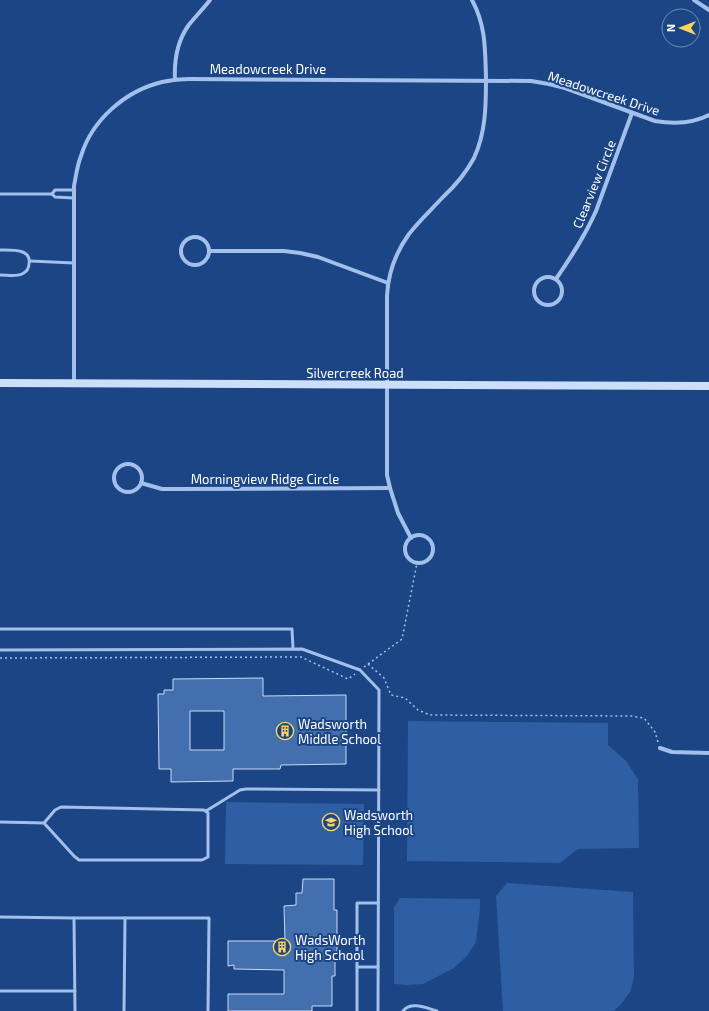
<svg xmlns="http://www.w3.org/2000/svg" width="709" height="1011" font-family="'Exo 2',sans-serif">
<rect width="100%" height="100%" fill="#1b4585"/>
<g fill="#2e5ea3">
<polygon points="408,721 608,723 608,745 626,761 638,779 639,848 578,849 560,863 407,861"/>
<polygon points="226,802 364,804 363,865 225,864"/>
<polygon points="507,883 633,892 634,977 630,992 622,1003 614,1011 503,1011 496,896"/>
<polygon points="400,898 480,899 480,909 476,942 467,956 454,968 423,984 407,985 394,984 394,907"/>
</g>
<g fill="#446fae" stroke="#c6dbf8" fill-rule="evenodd">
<path d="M263,678V696L346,695V764L281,765L280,769H233V781L171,782V769H159L158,694H164V690H173V679ZM190,711H224V750H190Z"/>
<polygon points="303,879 334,879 334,910 337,910 337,953 335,953 335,976 332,976 332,1006 312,1006 312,1011 228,1011 228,994 284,994 284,970 234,969 234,965 228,966 228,941 285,941 284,906 296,905 296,893 302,893"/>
</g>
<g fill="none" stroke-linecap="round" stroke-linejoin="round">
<g stroke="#a2c0eb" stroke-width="1.5" stroke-dasharray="2 3" stroke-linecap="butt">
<polyline points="0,658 301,657 348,679 355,674"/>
<polyline points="368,664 384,678 391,695 405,698 418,710 430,715 631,716 644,718 655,732 658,742"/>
<polyline points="364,667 402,639 417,563"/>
</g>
<g stroke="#a2c0eb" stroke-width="3">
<polyline points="0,194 52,194 55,197 74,198"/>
<polyline points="52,194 55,190 74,190"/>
<path d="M0,250C10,250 32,248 29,264C29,268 26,272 22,274C16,277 7,275 0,275"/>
<polyline points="30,261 74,263"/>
<polyline points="0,629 292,629 293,649"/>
<polyline points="0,650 302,649 360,670 379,690 378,1011"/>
<polyline points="206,811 240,790 246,789 379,790"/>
<polyline points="0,822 44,823 74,856 79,860 202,860 208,857 208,813 204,810 61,807 55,810 44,823"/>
<polyline points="0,917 74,918"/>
<polyline points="357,967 378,967"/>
<polyline points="0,991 75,991"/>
<polyline points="75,1011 74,918 209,918 208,1011"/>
<polyline points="124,1011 125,918"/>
<polyline points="357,1011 357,903 378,903"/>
<path d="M403,1011C411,1001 426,1008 437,1011"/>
</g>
<g stroke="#a2c0eb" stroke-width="4">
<polyline points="694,0 709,10"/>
<path d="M175,80C174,61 177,42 188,26C195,17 203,9 210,0"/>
<circle cx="195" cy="251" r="14"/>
<polyline points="209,251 284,251 300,253 318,257 388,283"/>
<circle cx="548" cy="291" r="14"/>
<path d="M556,279C571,257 585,236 596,211L632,113"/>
<path d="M74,383V186C76,176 77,166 81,156C92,120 125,91 162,82C171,80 180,79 189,79L531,81L549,84L565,88L655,121C674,124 692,124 709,115"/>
<circle cx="128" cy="478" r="14"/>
<polyline points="141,483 162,489 177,489 390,488"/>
<circle cx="419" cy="549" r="14"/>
<path d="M411,538L398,513L390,488L387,475V296C388,274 396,252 409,234C419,221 431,210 442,198C455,186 466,173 474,158C486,132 486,105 486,77C485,49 486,26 472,0"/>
<polyline points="660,748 672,752 709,753"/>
</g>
<polyline stroke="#cddef8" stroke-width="8" points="0,383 709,386"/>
</g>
<defs>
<symbol id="building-ring" viewBox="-11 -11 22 22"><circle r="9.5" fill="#1b4585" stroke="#fcd55e" stroke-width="1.5"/><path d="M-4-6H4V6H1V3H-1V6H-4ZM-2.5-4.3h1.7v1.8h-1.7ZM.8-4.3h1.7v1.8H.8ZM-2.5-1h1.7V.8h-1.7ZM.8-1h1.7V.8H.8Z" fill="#fcd55e"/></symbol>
<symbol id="school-ring" viewBox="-11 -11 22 22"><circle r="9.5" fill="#1b4585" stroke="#fcd55e" stroke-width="1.5"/><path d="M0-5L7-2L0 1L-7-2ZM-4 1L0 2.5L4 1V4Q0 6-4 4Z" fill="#fcd55e"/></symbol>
</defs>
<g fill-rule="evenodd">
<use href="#building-ring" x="275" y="721" width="20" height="20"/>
<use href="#school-ring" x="321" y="812" width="20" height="20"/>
<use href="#building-ring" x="272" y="937" width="20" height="20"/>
</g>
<g text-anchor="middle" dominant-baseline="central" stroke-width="4" stroke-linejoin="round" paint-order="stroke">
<g font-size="13" fill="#fff" stroke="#1b4585">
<text x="268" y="69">Meadowcreek Drive</text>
<text transform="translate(604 93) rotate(18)">Meadowcreek Drive</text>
<text transform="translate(594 184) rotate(-68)">Clearview Circle</text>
<text x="355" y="373">Silvercreek Road</text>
<text x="265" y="479">Morningview Ridge Circle</text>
</g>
<g font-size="13" fill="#fff" stroke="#1b4585" text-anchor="start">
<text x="298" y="724">Wadsworth<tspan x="298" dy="15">Middle School</tspan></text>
<text x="344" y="815">Wadsworth<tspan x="344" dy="15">High School</tspan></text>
<text x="295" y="940">WadsWorth<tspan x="295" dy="15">High School</tspan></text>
</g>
</g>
<g transform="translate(681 28) rotate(270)"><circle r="19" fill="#1b4585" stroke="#768fb6"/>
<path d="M0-3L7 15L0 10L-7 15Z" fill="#fcd55e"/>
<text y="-6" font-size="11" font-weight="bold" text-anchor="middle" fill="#ffffff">N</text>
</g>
</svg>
